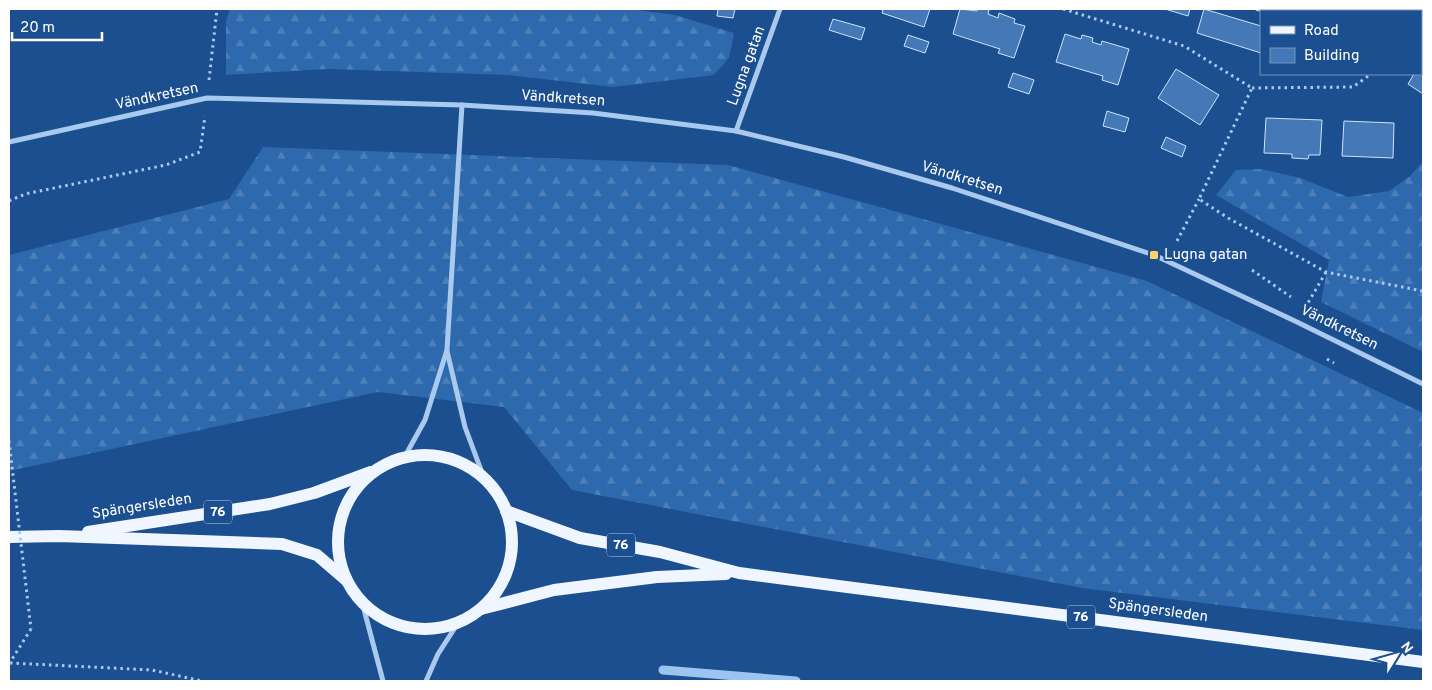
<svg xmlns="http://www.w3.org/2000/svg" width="1432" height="690" font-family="Overpass,sans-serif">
<defs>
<pattern id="forest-firs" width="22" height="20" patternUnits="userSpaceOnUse" patternTransform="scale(1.25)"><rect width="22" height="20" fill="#2e69ad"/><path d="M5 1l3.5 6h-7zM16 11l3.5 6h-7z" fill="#4d80b9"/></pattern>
</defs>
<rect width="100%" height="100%" fill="#1b4f8f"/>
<g fill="url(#forest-firs)">
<polygon points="230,9 630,9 675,15 734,33 729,58 714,75 613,87 508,75 328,69 226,75 226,21"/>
<polygon points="263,147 728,165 1147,281 1423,413 1423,630 1082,588 572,490 504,407 378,392 9,471 9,255 229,199"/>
<polygon points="1423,162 1423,352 1321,302 1329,260 1216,195 1236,170 1261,169 1300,178 1348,197 1389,191 1410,176"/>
</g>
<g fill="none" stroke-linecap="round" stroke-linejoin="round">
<polyline stroke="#9cc4f0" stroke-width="9" points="663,670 796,681"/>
</g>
<g fill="#4478b7" stroke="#cfe3fa">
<polygon points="718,9 735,9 733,18 717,16"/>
<polygon points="883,9 930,9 924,27 882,13"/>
<polygon points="960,9 977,11 978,9 984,9 989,10 988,14 998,18 999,13 1015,19 1014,23 1025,26 1014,58 998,53 1000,49 953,34"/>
<polygon points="1165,9 1190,9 1188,16"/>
<polygon points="1204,9 1261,26 1261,53 1197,33"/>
<polygon points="1355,9 1396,9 1395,11 1353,11"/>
<polygon points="833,19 865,28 861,40 829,30"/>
<polygon points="1065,34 1081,39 1082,35 1093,38 1092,42 1101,45 1102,41 1129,49 1118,85 1102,80 1103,76 1056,62"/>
<polygon points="908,35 929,42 925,53 904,46"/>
<polygon points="1423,59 1423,94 1408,84 1414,74 1421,74 1421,63"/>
<polygon points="1176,69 1219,95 1200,125 1158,98"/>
<polygon points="1013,73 1034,80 1029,94 1008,87"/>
<polygon points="1107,111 1129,118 1125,132 1103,126"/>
<polygon points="1266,118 1322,120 1320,155 1309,155 1308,159 1292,158 1292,154 1264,153"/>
<polygon points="1344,121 1394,123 1393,158 1342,156"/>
<polygon points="1166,137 1186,146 1182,157 1161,148"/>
</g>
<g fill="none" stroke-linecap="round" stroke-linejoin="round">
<g stroke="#a9c9ee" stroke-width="3" stroke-dasharray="2.5 4" stroke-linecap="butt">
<polyline points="1063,9 1184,46 1252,88 1199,199 1228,218 1326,272 1423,291"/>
<polyline points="1417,11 1418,9"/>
<polyline points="209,80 217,9"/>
<polyline points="1252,88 1353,87 1371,74"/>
<polyline points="9,201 25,194 166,165 200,152 205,116"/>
<polyline points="1177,241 1199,199"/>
<polyline points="1252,270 1291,297"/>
<polyline points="1305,308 1326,272"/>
<polyline points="1327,359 1334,363"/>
<polyline points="10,663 152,670 202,681"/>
<polyline points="9,664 31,629"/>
</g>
<polyline stroke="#a9c9ee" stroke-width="4" points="1257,9 1266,11"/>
<g stroke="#a9c9ee" stroke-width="5">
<polyline points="736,131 780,9"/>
<polyline points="9,142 207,98 462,105 593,113 736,131 844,157 952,188 1154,255 1297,322 1423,384"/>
<polyline points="447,351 465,427 484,478"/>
<polyline points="404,458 425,420 447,350 462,105"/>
<polyline points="362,602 383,681"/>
<polyline points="426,681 438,654 458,623"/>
</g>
<g stroke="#f0f6ff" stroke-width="12">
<circle cx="425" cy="542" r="87"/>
<polyline points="506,511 580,538 660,552 739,573 1423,662"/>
<polyline points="88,532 270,504 314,493 371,472"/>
<polyline points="9,537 59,536 282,544 317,555 346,580"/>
<polyline points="481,609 554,590 657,577 726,574"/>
</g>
<polyline stroke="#a9c9ee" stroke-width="3" stroke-dasharray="2.5 4" stroke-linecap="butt" points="9,441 31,629"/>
</g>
<rect fill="#ffd166" stroke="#1b4f8f" stroke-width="2" x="1149" y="250" width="10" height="10" rx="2.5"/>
<g text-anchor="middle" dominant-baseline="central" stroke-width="4" stroke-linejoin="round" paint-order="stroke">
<g fill="#1b4f8f" stroke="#bbcadd" stroke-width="1">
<rect x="204" y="500.5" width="28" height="23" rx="4"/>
<rect x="607" y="533.5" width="28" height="23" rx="4"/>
<rect x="1067" y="605.5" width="28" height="23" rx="4"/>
</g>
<g font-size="14" font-weight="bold" fill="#fff">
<text x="218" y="512">76</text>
<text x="621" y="545">76</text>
<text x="1081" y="617">76</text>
</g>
<g font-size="15" fill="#fff" stroke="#1b4f8f">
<text transform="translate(747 66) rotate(-70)">Lugna gatan</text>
<text transform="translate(157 97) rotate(-12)">Vändkretsen</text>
<text transform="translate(563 99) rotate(4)">Vändkretsen</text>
<text transform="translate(962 179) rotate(17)">Vändkretsen</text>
<text transform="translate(1339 328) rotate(26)">Vändkretsen</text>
<text transform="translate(142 507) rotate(-9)">Spängersleden</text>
<text transform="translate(1158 611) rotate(8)">Spängersleden</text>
</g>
<g font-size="15" fill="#fff" stroke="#1b4f8f" text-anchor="start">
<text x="1164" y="255">Lugna gatan</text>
</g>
</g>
<rect width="1432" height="690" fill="none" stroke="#ffffff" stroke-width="20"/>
<rect x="1260" y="10" width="162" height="65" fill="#1b4f8f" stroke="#7695bc"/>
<rect x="1270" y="26" width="25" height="8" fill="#f0f6ff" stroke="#7695bc"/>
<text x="1304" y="35" font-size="15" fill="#ffffff">Road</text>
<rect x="1270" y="48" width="25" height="15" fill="#4478b7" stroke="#7695bc"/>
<text x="1304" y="60" font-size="15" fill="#ffffff">Building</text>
<g transform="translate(1397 655) rotate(53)" stroke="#1b4f8f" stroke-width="4" paint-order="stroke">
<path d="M0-4L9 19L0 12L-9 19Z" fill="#ffffff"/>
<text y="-8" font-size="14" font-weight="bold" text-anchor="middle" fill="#ffffff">N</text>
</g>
<path d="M12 32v8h90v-8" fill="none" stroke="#ffffff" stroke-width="2.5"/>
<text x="20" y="32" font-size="15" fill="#ffffff" stroke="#1b4f8f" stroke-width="4" paint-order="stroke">20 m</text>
</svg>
